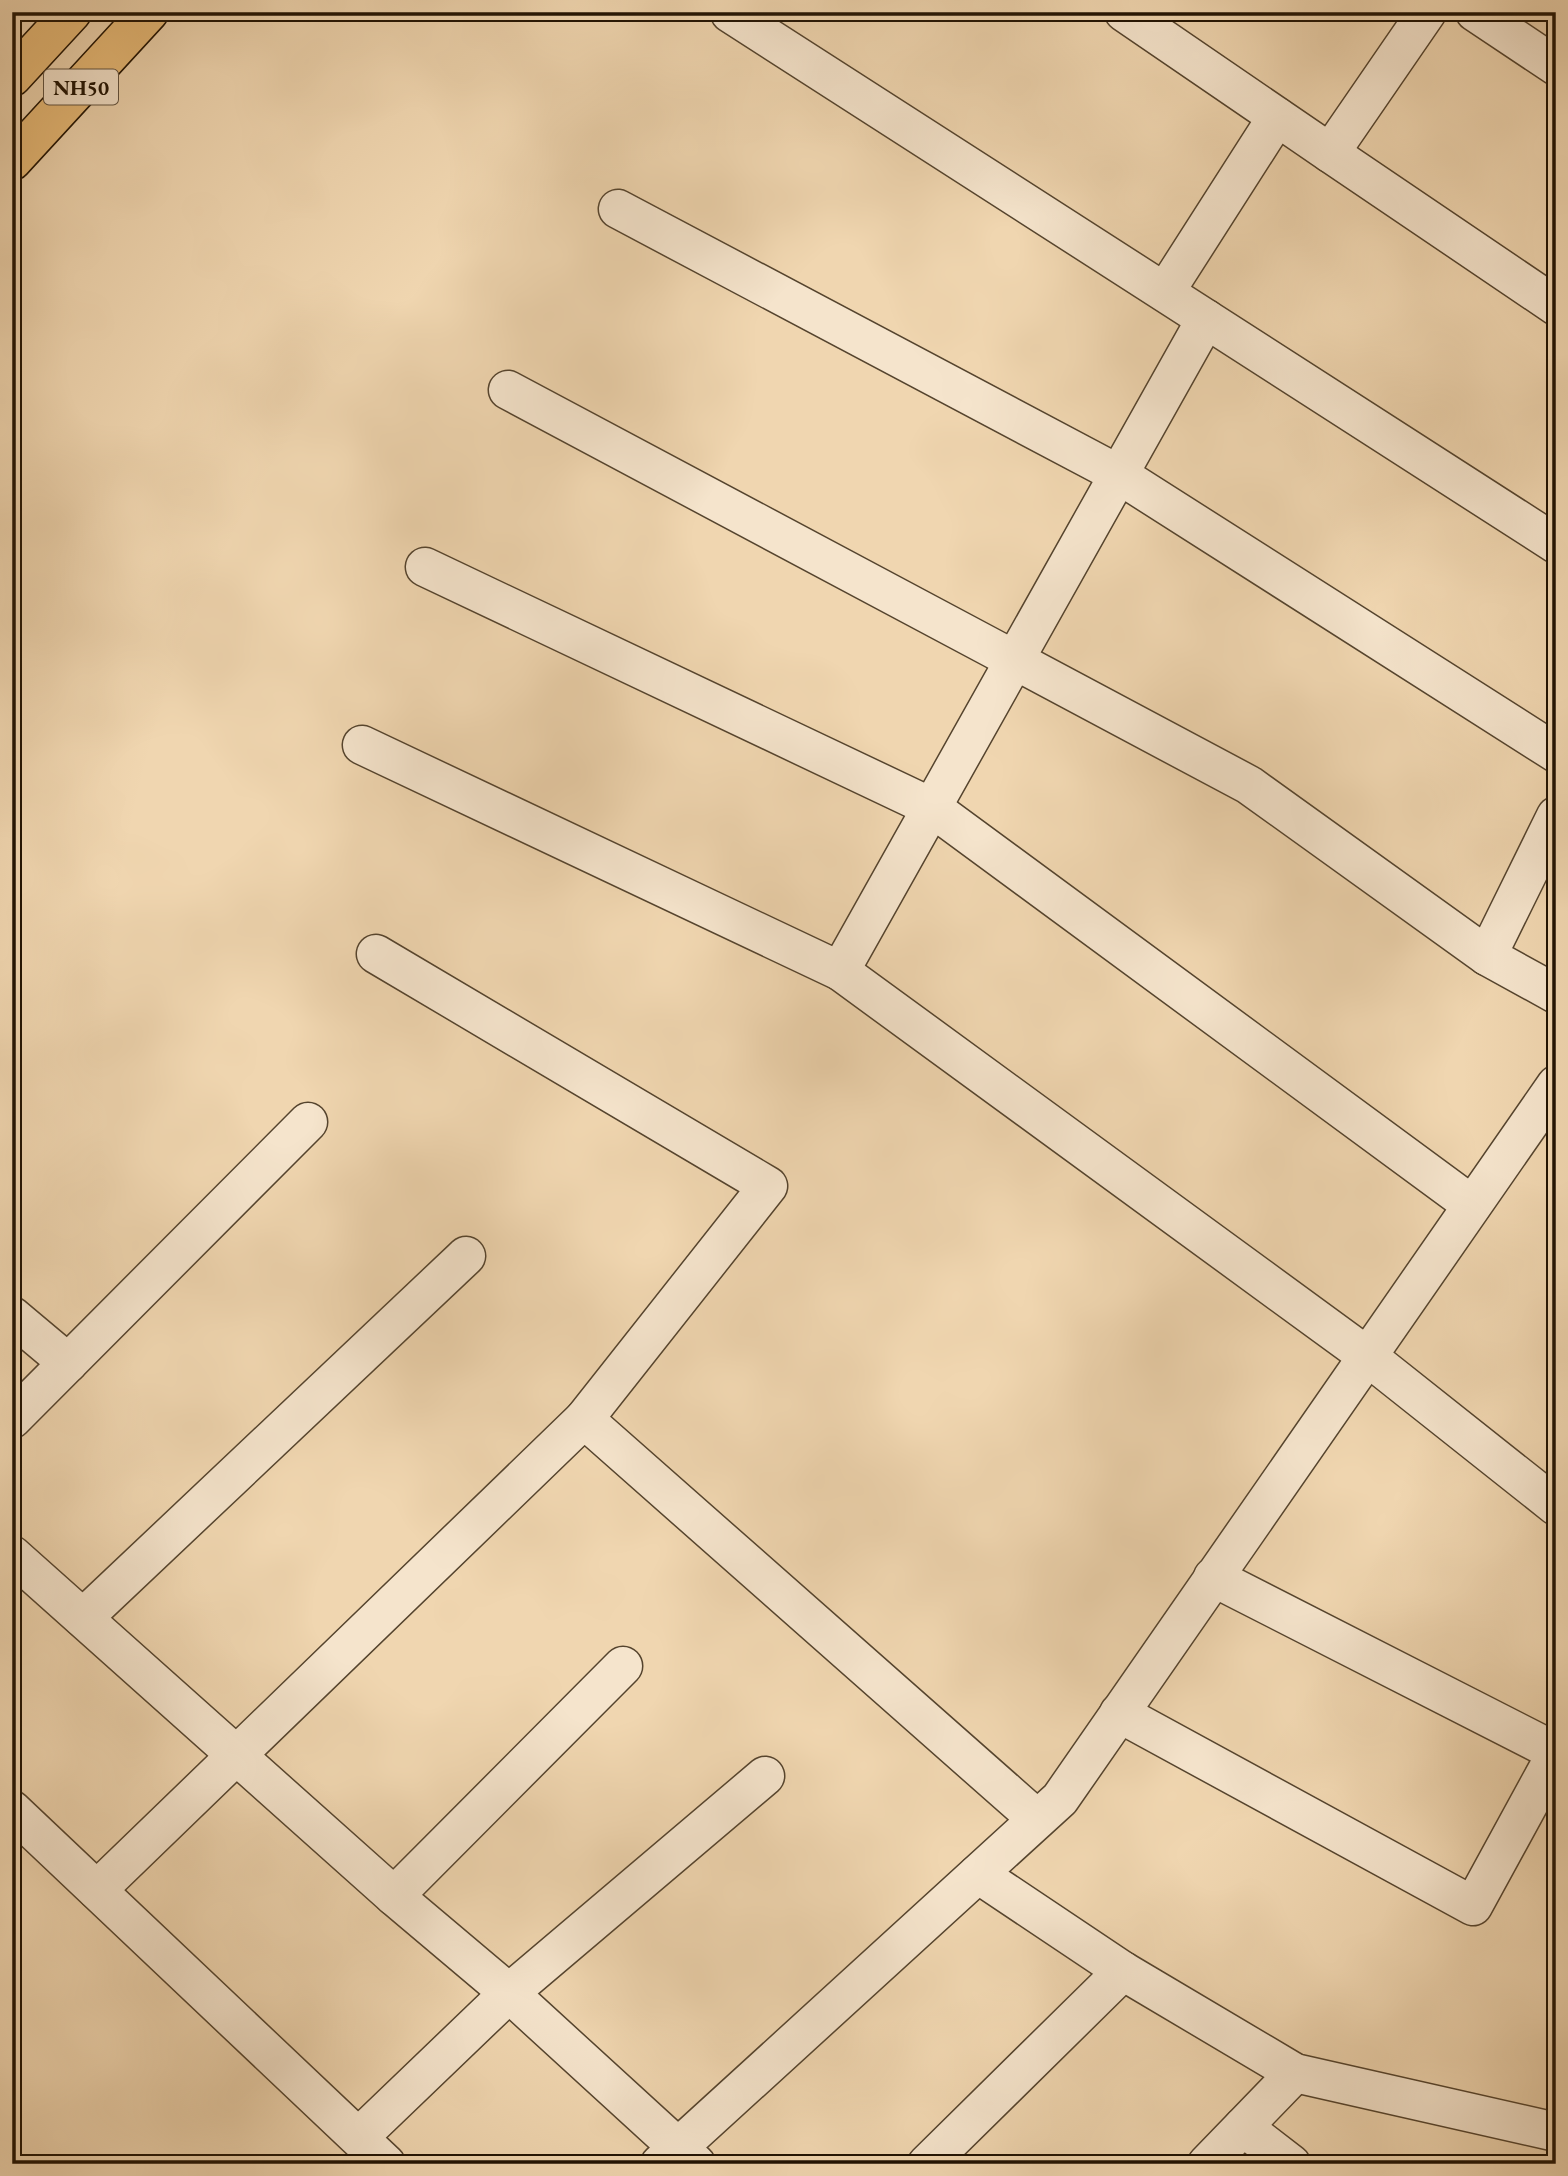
<svg xmlns="http://www.w3.org/2000/svg" width="1568" height="2176" font-family="'EB Garamond',serif">
<rect width="100%" height="100%" fill="#f0d6b0"/>
<filter id="stains"><feTurbulence type="fractalNoise" baseFrequency=".00286" numOctaves="4"/><feColorMatrix values="0 0 0 0 .2 0 0 0 0 .09 0 0 0 0 .02 0 0 0 .5 -.17"/></filter>
<radialGradient id="worn" r=".72"><stop offset=".6" stop-color="#630" stop-opacity="0"/><stop offset="1" stop-color="#630" stop-opacity=".3"/></radialGradient>
<g fill="none" stroke-linecap="round" stroke-linejoin="round">
<defs>
<g id="minor">
<polyline points="1124,12 1330,153 1427,12"/>
<polyline points="1475,12 1556,66"/>
<polyline points="730,13 1556,544"/>
<polyline points="1330,153 1556,306"/>
<polyline points="618,209 1118,474 1556,753"/>
<polyline points="1165,292 1277,117"/>
<polyline points="508,390 1249,785 1487,956"/>
<polyline points="425,567 931,807 1472,1205"/>
<polyline points="362,745 840,971 1206,319"/>
<polyline points="1556,816 1487,956 1556,994"/>
<polyline points="376,954 768,1186 584,1419"/>
<polyline points="840,971 1367,1356 1556,1506"/>
<polyline points="12,1316 68,1363"/>
<polyline points="12,1419 308,1122"/>
<polyline points="12,1555 394,1896 509,1993 696,2164"/>
<polyline points="1213,1577 1556,1752"/>
<polyline points="83,1618 466,1256"/>
<polyline points="1119,1713 1473,1906 1556,1754"/>
<polyline points="12,1810 386,2164"/>
<polyline points="978,1874 1123,1971 1295,2073 1556,2132"/>
<polyline points="97,1890 584,1419 1037,1819"/>
<polyline points="394,1896 623,1666"/>
<polyline points="1243,2127 1291,2164"/>
<polyline points="359,2137 509,1993 765,1776"/>
<polyline points="660,2164 1060,1799 1556,1085"/>
<polyline points="927,2164 1123,1971"/>
<polyline points="1207,2164 1295,2073"/>
</g>
<g id="highway">
<polyline points="12,77 72,12"/>
<polyline points="12,161 149,12"/>
</g>
</defs>
<use href="#minor" stroke="#55442e" stroke-width="41"/>
<use href="#highway" stroke="#211303" stroke-width="41"/>
<use href="#minor" stroke="#f5e4cc" stroke-width="38"/>
<use href="#highway" stroke="#e8bb78" stroke-width="38"/>
</g>
<g text-anchor="middle" dominant-baseline="central" stroke-width="7" stroke-linejoin="round" paint-order="stroke">
<rect fill="#f5e4cc" stroke="#61523f" stroke-width="2" x="44" y="69.5" width="74" height="35" rx="5"/>
<g font-size="21" font-weight="bold" fill="#211303">
<text x="81" y="87">NH50</text>
</g>
</g>
<rect width="1568" height="2176" fill="none" stroke="#f0d6b0" stroke-width="42"/>
<rect x="14" y="14" width="1540" height="2148" fill="none" stroke="#211303" stroke-width="3.5"/>
<rect x="21" y="21" width="1526" height="2134" fill="none" stroke="#211303" stroke-width="2"/>
<rect width="100%" height="100%" filter="url(#stains)"/>
<rect width="100%" height="100%" fill="url(#worn)"/>
</svg>
